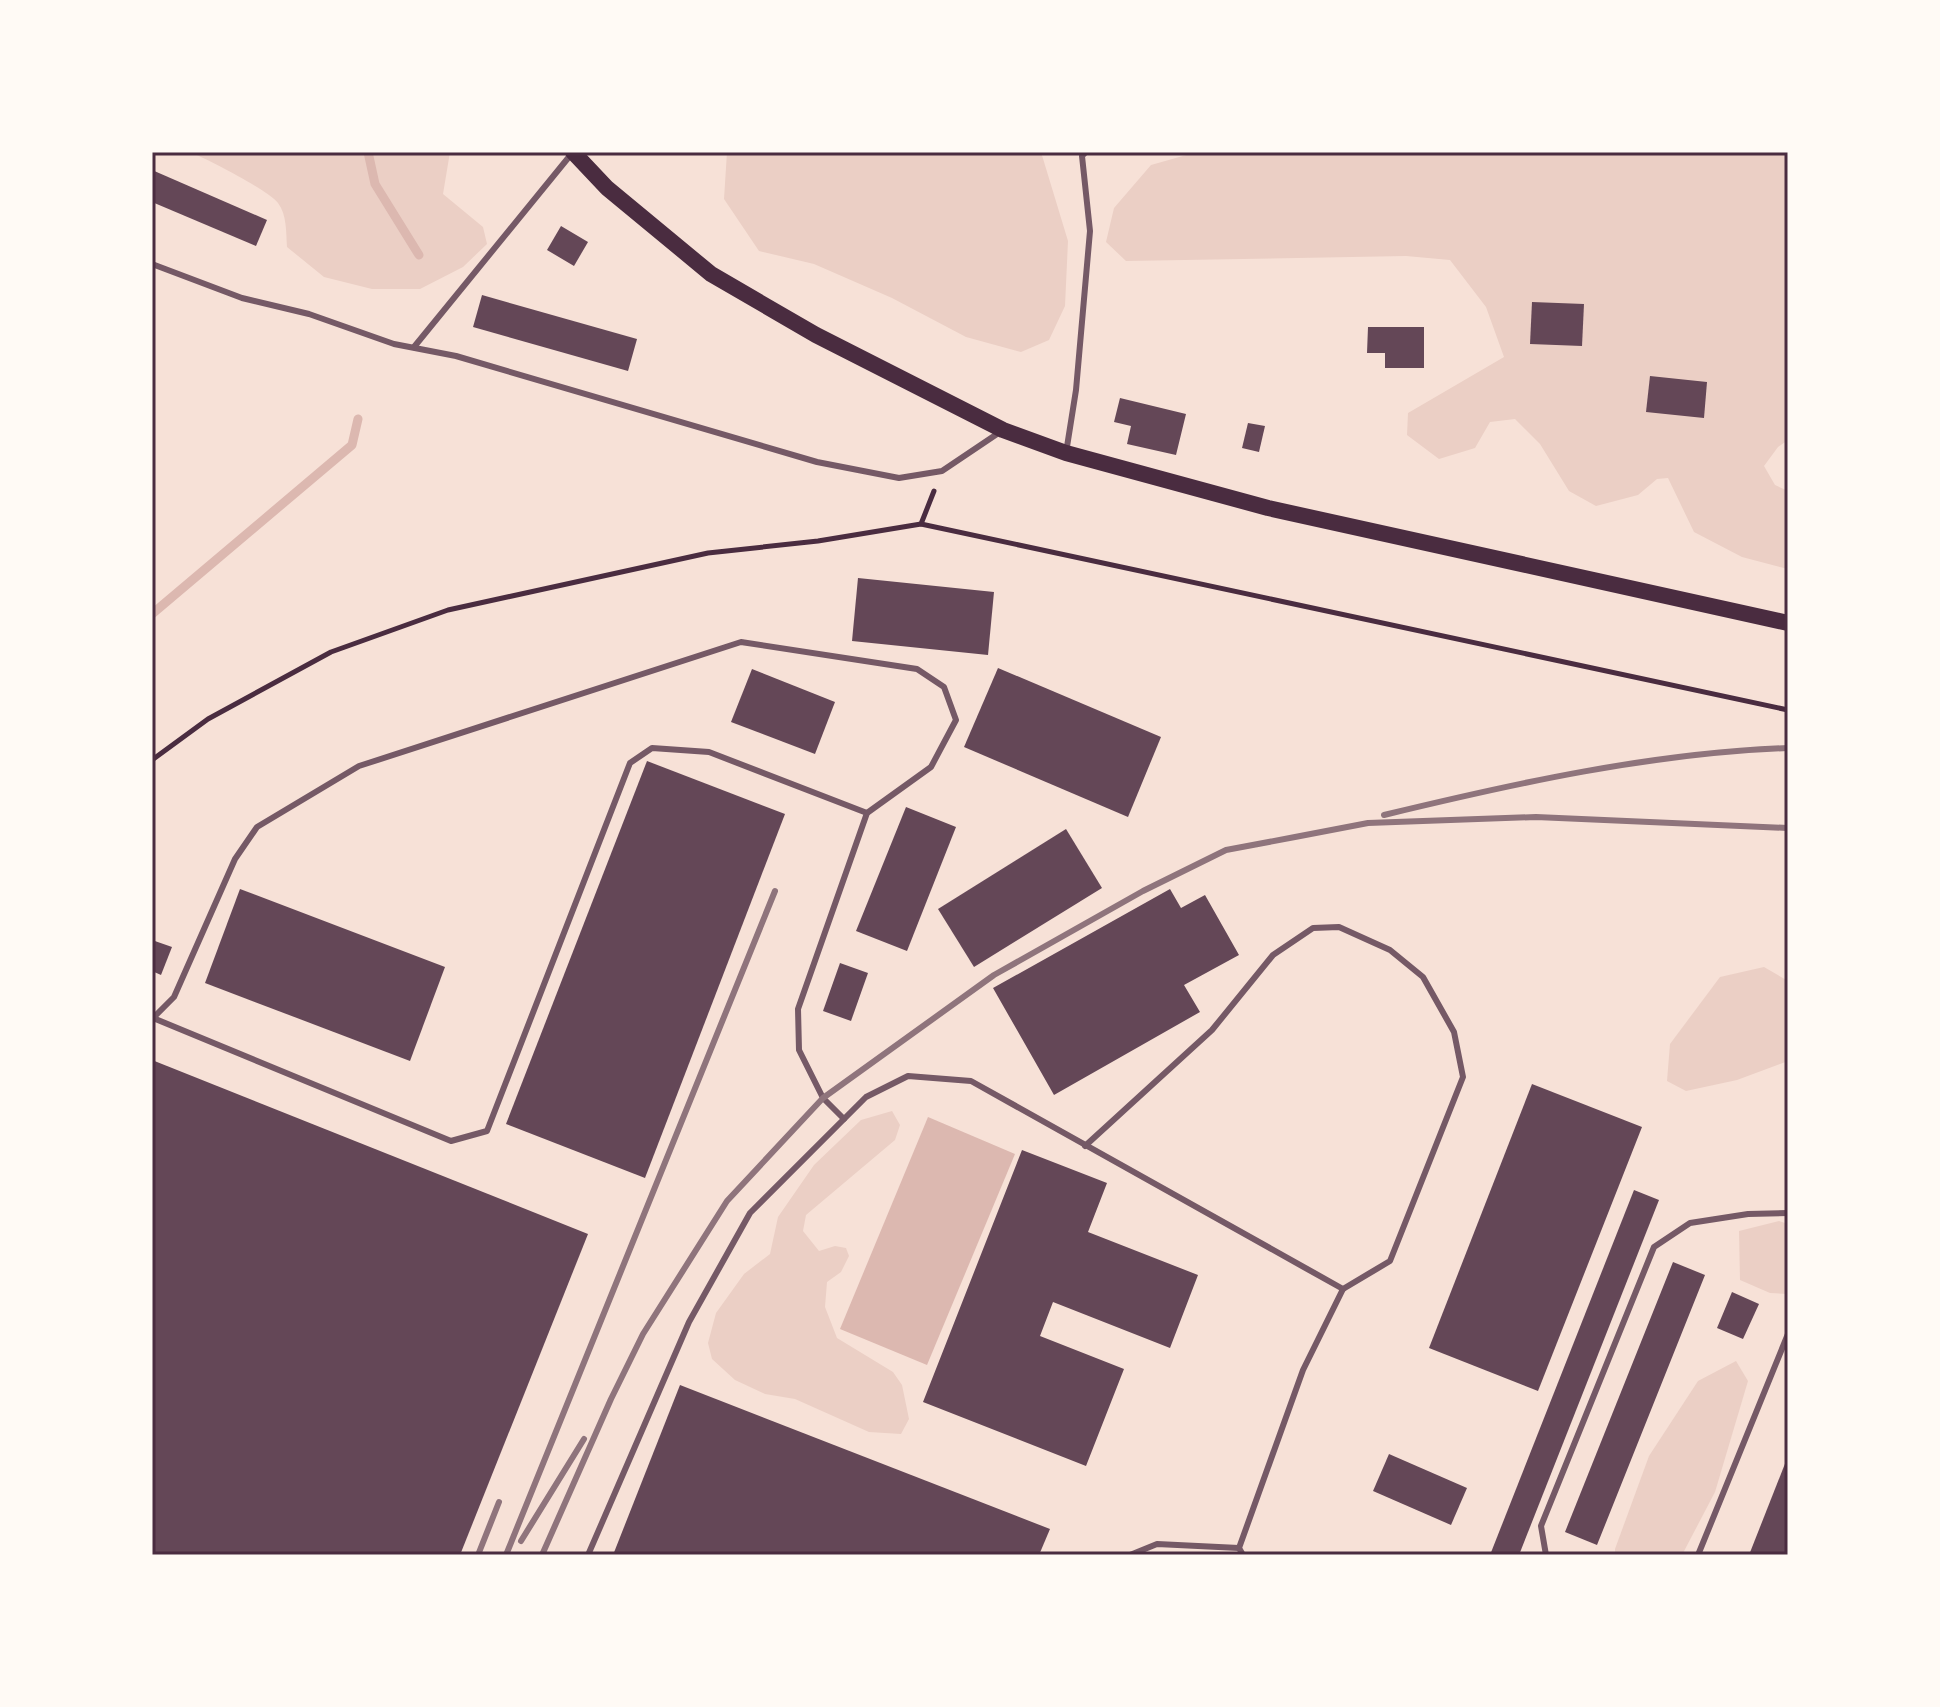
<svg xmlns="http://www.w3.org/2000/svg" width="1940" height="1707" font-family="'Exo 2',sans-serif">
<rect width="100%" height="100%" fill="#f7e1d7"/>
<g fill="#ebcfc5">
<path d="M190,152H450L443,194L483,227L487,244L463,267L420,289H372L324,277L287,247C286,232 287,215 278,203C268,190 207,159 190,152Z"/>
<polygon points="727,152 1041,152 1068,241 1065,306 1049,340 1021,352 966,337 892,298 814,264 759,251 724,199"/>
<polygon points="1197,152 1788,152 1788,440 1778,447 1764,466 1775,485 1788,491 1788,569 1742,557 1694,532 1668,478 1657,479 1638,495 1596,506 1569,491 1540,444 1515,419 1490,422 1475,448 1439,459 1407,435 1408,413 1504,357 1486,307 1450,260 1406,256 1126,261 1106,242 1114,208 1151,165"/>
<polygon points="1764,967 1788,981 1788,1061 1737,1080 1686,1091 1667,1081 1670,1044 1720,977"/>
<polygon points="892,1111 900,1125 895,1140 806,1215 803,1231 819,1251 835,1246 846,1248 849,1256 841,1272 827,1282 825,1307 837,1338 893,1372 902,1385 909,1419 901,1434 869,1432 795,1399 765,1394 735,1380 712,1359 708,1343 716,1313 744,1274 770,1254 778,1217 814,1165 861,1120"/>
<polygon points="1779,1221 1788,1224 1787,1294 1770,1293 1740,1280 1739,1231"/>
<polygon points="1736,1361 1748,1381 1715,1492 1682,1555 1615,1555 1615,1549 1649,1456 1698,1381"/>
</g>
<polygon fill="#dcb8b0" points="928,1117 1015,1154 927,1365 840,1329"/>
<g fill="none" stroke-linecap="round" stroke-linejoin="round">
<g stroke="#dcb8b0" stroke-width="9">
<polyline points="368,152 375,184 419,255"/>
<polyline points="152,614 352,445 358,419"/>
</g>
</g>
<g fill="#644757">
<polygon points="152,170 267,220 256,246 152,202"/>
<polygon points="561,226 588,242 574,266 547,250"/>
<polygon points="482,295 637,339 628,371 473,327"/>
<polygon points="1532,302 1584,304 1582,346 1530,344"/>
<polygon points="1368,327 1424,327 1424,368 1385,368 1385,353 1367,353"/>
<polygon points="1650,376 1707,382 1704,418 1646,412"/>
<polygon points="1120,398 1186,414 1176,455 1127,444 1131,426 1114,422"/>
<polygon points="1248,423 1265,426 1259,452 1242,448"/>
<polygon points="858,578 994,592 988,655 852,641"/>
<polygon points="998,668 1161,737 1128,817 964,747"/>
<polygon points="752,669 835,702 815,754 731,722"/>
<polygon points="647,761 785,814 645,1178 506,1124"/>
<polygon points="906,807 956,827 907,951 856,931"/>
<polygon points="1066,829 1102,888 974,967 938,909"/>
<polygon points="240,889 445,967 410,1061 205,983"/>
<polygon points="1170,889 1181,908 1205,895 1239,955 1184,985 1200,1012 1054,1095 993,988"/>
<polygon points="152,940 172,947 161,975 152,971"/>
<polygon points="840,963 868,973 851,1021 823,1011"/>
<polygon points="152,1060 588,1234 460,1555 152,1555"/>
<polygon points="1532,1084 1642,1127 1538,1391 1429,1348"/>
<polygon points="1022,1150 1107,1183 1088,1232 1198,1275 1170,1348 1053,1302 1040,1336 1124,1369 1086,1466 923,1402"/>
<polygon points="1634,1190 1659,1200 1519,1555 1490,1555"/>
<polygon points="1673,1262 1705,1275 1597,1545 1565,1532"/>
<polygon points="1732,1292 1759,1304 1743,1339 1717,1328"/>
<polygon points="680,1385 1050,1529 1039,1555 613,1555"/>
<polygon points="1389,1454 1467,1488 1451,1525 1373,1491"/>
<polygon points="1788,1456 1788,1555 1749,1555"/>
</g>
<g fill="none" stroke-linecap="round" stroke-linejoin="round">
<g stroke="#4a2c40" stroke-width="5">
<polyline points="921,524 1788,710"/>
<polyline points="152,760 208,719 331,652 448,610 708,553 818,541 921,524 934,491"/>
</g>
<g stroke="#755966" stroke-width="6">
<polyline points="152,264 242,298 309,314 394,344 456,356 817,462 899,478 942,471 1000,432"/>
<polyline points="414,347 573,152"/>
<polyline points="1066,453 1076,390 1090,231 1082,156 1086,152"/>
<polyline points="153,1018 451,1141 487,1131 630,763 652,748 709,752 867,813"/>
<polyline points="152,1019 174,997 235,859 257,827 359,766 741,642 917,669 944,687 956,720 931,767 867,813 798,1009 799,1050 823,1098 844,1119"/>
<polyline points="1085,1146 1212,1030 1273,955 1313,928 1339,927 1390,950 1423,977 1454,1032 1463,1077 1390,1261 1343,1289"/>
<polyline points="588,1555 689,1322 750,1213 866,1097 908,1076 971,1081 1343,1289 1303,1370 1239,1548 1243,1555"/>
<polyline points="1130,1555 1157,1544 1239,1548"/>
<polyline points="1546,1555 1541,1526 1654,1247 1690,1223 1748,1214 1788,1213"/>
<polyline points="1698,1555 1788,1334"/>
</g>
<polyline stroke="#4a2c40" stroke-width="16" points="573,152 607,188 711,274 816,335 1003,430 1066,453 1268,508 1788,623"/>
<g stroke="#8f747c" stroke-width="6">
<path d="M1384,815C1516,783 1652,753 1788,748"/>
<polyline points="521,1541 584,1439"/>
<polyline points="478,1555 499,1502"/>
<polyline points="506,1555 775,891"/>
<polyline points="542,1555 611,1399 643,1334 727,1201 823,1098 994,975 1143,891 1226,850 1295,837 1368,823 1536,817 1788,828"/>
</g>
</g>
<rect width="1940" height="1707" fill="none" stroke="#fffaf5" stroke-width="308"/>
<rect x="154" y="154" width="1632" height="1399" fill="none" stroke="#4a2c40" stroke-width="3"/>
</svg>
